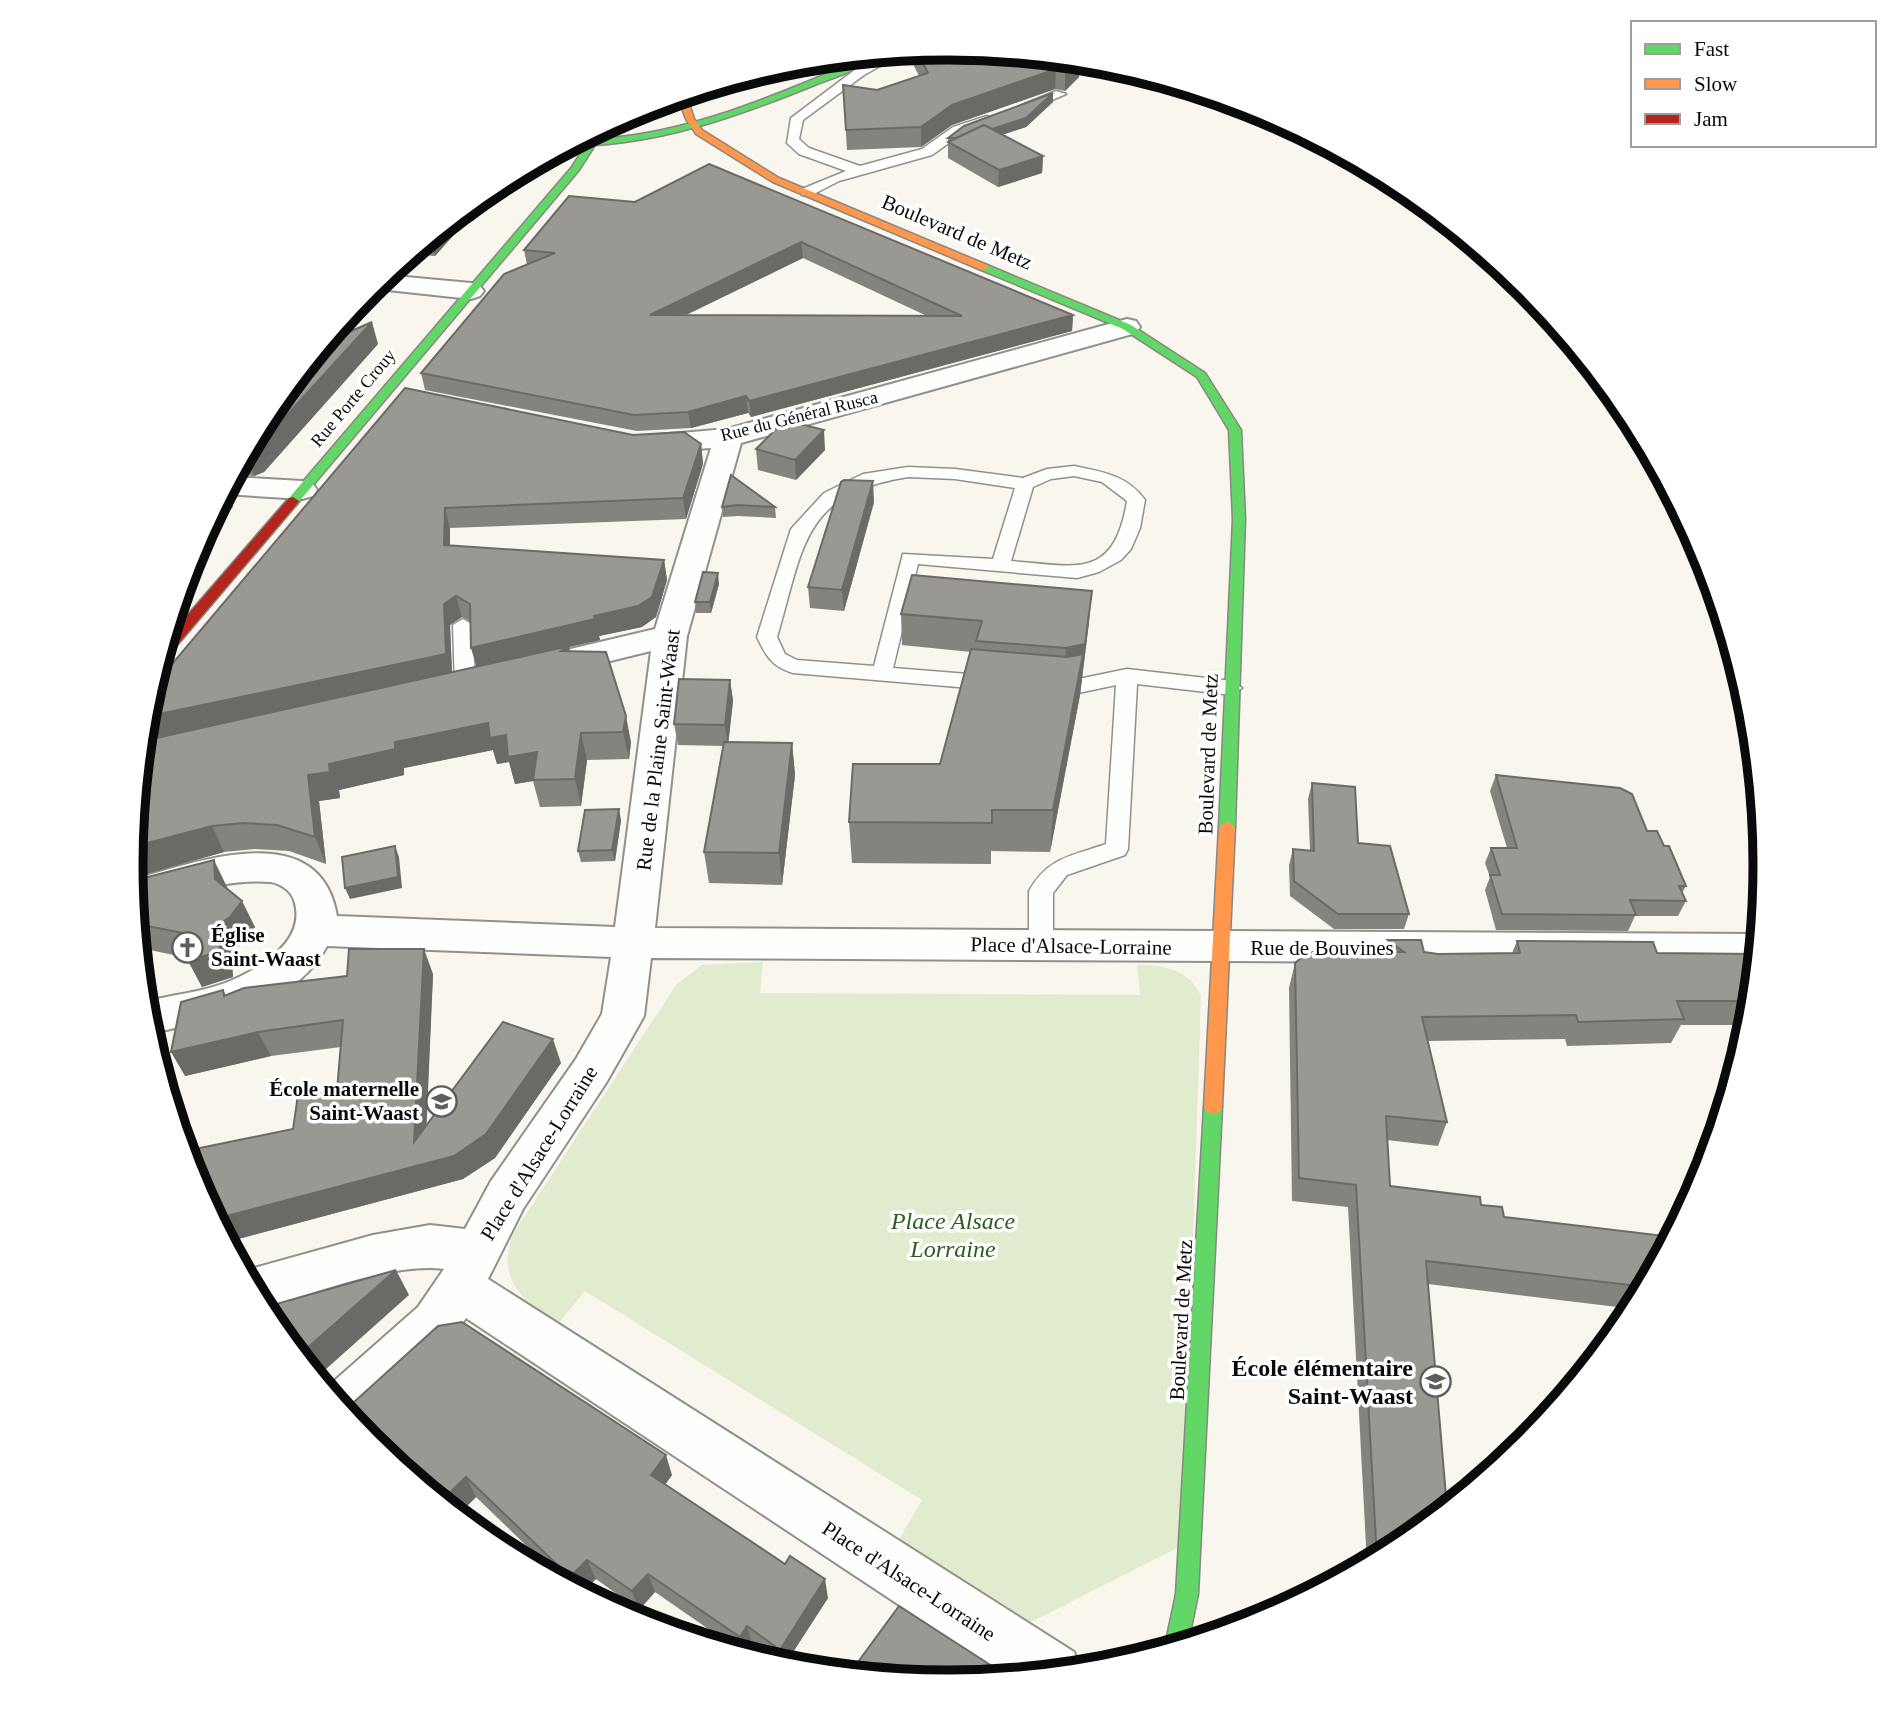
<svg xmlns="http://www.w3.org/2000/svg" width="1897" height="1730" font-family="'Times New Roman',serif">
<rect width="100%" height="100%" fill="#f8f6ed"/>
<path fill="#e1ecce" d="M763,962L760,993L1140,995L1137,965C1164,965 1189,969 1201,996L1183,1545L1029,1623L898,1541L922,1500L585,1291L557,1325C522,1300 496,1279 513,1234L676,985L702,965Z"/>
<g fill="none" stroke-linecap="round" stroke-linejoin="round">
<defs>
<g id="lane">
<polygon points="887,53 903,53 864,75 803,120 799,139 809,148 860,166 922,149 953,127 987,116 993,120 963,133 932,155 839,181 812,195 802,195 802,189 846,171 799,154 787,143 791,118 856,69"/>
<polygon points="1056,91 1066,94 1031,109 1020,106"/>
<path d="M1074,466C1103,472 1127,475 1145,500L1140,528L1131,549L1121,560L1099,572L1077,578L918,564L893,668L993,676L1003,683L1000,688L993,690L793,673C772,667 766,656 757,637L791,529L824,493L863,474L908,467L955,469L1023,478L1047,469ZM1074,476L1102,482L1127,501C1114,581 1076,566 1011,561L1033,487L1051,479ZM908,477L955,479L1015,488L993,559L903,554L874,666L797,660L785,654L777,637C804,547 801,494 908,477Z"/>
<polygon points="463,619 473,625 475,686 465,693 455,686 453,625"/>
<path d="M1127,669L1232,681L1242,688L1232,695L1137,684L1128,849L1125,855L1067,875L1053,893V946L1049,952L1041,955L1033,952L1029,946V891C1048,857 1072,856 1106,844L1116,685L1064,696L1044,693L1041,688L1051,681L1064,682Z"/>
</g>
<g id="street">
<polygon points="384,275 471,283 480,286 484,291 480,296 471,299 369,288"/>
<path d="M1127,319L1136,321L1140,327L1136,333L741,443L687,636L655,928L1759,934L1756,964L651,958L644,1016L606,1083L523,1209L488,1279L1074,1652L1081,1670L1008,1677L466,1318L452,1339L356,1426L325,1389L418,1307L444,1269C395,1262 312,1294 263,1308L243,1271L373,1235L430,1225L465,1229L491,1181L576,1059L602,1014L611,957L327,946C293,1010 213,1018 149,1034L144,1002C175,994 208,992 237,978C266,964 307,939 294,900C291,891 280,883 270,882C224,878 179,896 135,908L132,880C196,862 320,815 337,916L615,927L651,651L553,675L541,672L536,664L541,656L655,629L711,448L644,452L634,449L629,443L634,437L727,429Z"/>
<polygon points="233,477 302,481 313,484 317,490 313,496 302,499 224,494"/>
</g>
<g id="fast">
<path d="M864,58L871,60C856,71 835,77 817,84C746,113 672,140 595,145L579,170L297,504H289V498L572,167L585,146H568L577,141L589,140L594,132L604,126L599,139C691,133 779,94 864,58Z"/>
<polygon points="979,265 987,265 1131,325 1205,373 1241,430 1245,519 1235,827 1232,831 1227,833 1219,827 1233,519 1229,430 1197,377 1123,329 979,269"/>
<polygon points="1213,1100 1219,1102 1222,1107 1198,1594 1188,1643 1166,1649 1165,1646 1176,1594 1204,1107 1207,1102"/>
</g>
<g id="slow">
<polygon points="911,51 687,97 694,119 702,130 779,178 987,265 987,269 979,269 773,182 696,134 686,119 678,97 707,88 878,54"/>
<polygon points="1227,821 1235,827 1222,1107 1219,1112 1213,1114 1207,1112 1204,1107 1219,827"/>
</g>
<polygon id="jam" points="293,497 299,501 297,504 167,657 161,658 166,640 289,498"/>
</defs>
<use href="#lane" stroke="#91908c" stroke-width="3"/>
<use href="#street" stroke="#91908c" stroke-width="4"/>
<use href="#fast" stroke="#888783" stroke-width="3"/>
<use href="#slow" stroke="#888783" stroke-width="3"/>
<use href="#jam" stroke="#888783" stroke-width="3"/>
<use href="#lane" fill="#fefefc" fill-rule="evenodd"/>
<use href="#street" fill="#fefefc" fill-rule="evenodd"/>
<use href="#fast" fill="#63d668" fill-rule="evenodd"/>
<use href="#slow" fill="#ff974d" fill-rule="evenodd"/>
<use href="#jam" fill="#b3261e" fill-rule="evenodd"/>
</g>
<g fill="#84837e" fill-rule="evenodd">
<polygon points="949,47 1080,60 1079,77 1065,91 1055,89 952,125 921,147 847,150 843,85 877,90 919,76 910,58 910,51"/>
<polygon points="1053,93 1053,102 1026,127 1002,135 1043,156 1042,173 998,187 948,158 948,138"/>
<path d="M709,164L1073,315L1072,331L751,417L748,413L691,428L637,431L425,390L421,373L527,265L524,250L635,202ZM803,258L927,316L686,315Z"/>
<polygon points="516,173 473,221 467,220 435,256 411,254 495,185"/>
<polygon points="358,302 360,309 342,328 345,334 378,344 264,472 254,476 234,474 269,410"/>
<path d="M405,388L633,435L701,444L703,464L686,519L450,528V546L664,560L667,580L656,617L642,627L599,636L600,640L569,647L570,651L631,742L629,759L587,760L581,806L540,807L533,781L515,784L509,762L497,764L493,750L404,768V775L339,790L340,798L319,801L326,864L289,851L255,849L224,852L132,878L131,865L152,738L145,725L147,705ZM462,617L471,622L476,666L452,672L450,625Z"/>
<polygon points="756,449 825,450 796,480 758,470"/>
<polygon points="731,475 775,507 776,518 738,516 723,517 722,507"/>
<polygon points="874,502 844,611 810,608 808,587"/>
<polygon points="719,584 711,613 696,613 695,602"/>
<polygon points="901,614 1089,622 1080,695 1050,852 991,851 991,864 852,863 849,822 940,764 971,652 902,645"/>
<polygon points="730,680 733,701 728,743 792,743 795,775 782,885 709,883 704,852 723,746 678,745 674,724"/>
<polygon points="1496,775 1647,831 1664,846 1686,886 1682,893 1686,901 1678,916 1635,916 1628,931 1496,930 1485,890 1490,877 1485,863 1491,848 1507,848 1490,791"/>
<polygon points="1312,783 1358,843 1409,914 1404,929 1334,929 1290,896 1289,865 1293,849 1310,851 1308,799"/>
<polygon points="621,820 615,861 581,862 578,851"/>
<polygon points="132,881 227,887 255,927 243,943 231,951 233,977 202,987 188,958 150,950 143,988"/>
<polygon points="1388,940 1424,952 1438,954 1512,953 1517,941 1657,953 1757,959 1751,1016 1742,1016 1737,1025 1681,1025 1671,1043 1567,1046 1565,1039 1427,1041 1447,1122 1438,1146 1387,1140 1390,1186 1481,1205 1504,1217 1673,1237 1634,1309 1428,1284 1402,1545 1367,1564 1348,1207 1292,1201 1289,988 1295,963 1384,952"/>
<polygon points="433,974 426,1125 561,1063 495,1158 463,1179 227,1242 193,1178 293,1129 337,1090 341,1047 271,1056 185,1076 223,990 226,995"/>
<polygon points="344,1411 672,1475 665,1485 828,1598 784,1666 780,1664 752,1644 746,1654 743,1653 655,1592 639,1610 596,1579 582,1592 565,1583 476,1497 458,1515 421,1485 397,1462 395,1464 370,1443"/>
<polygon points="1339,1566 1359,1568 1331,1583"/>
</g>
<g fill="#6c6a67">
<polygon points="1078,60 1080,60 1079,77 1065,91 1065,71"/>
<polygon points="1056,69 1055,89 952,125 921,147 921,127 952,105"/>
<polygon points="1053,93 1053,102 1026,127 964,147 964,137"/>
<polygon points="1043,156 1042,173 998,187 999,170"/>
<polygon points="516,173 473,221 470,205 495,185"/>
<polygon points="465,209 467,220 435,256 430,238"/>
<polygon points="801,242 803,258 653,331 650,315"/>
<polygon points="358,302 360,309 325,348 323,344"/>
<polygon points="1073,315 1072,331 751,417 749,401"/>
<polygon points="372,322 378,344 264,472 254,476 246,453 335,338 343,329 349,347"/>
<polygon points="746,396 748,413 691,428 688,412"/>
<polygon points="824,430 825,450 796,480 795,460"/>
<polygon points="701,444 703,464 686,519 683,498"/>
<polygon points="873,481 874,502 844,611 842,590"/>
<polygon points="227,489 233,507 193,552"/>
<polygon points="445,508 450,528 450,566 444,545"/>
<polygon points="664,560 667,580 656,617 642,627 599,636 600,640 569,647 574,672 477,669 471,648"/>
<polygon points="718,573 719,584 711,613 710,602"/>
<polygon points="1092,591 1089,622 1080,695 1050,852 1066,648"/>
<polygon points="456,596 462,617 450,625 452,675 152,738 145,724 145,717 444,604"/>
<polygon points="730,680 733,701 728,746 725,725"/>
<polygon points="626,716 631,742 629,759 623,732"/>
<polygon points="488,723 506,735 537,752 533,781 515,784 509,762 497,764 493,750 404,768 404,775 339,790 340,798 319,801 326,864 315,837 308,775 329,764 395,742"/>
<polygon points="581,733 587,760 581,806 575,779"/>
<polygon points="792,743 795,775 782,885 779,853"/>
<polygon points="619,809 621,820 615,861 612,850"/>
<polygon points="212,826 224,852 132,878 131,865 132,847"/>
<polygon points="395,846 399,857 402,888 350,899 345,888"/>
<polygon points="214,860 227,887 228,905 215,879"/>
<polygon points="242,901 255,927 243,943 231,951 233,977 202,987 188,961 218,925"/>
<polygon points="137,927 150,950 143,988"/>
<polygon points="424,949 433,974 425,1163 553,1039 561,1063 495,1158 463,1179 227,1242 215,1219 414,1142"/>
<polygon points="258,1032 271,1056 185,1076 171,1052"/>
<polygon points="396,1270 409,1295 316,1378 298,1356"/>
<polygon points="384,1442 397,1462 395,1464 377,1449"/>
<polygon points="666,1455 672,1475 657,1495 651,1475"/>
<polygon points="466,1477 476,1497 458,1515 450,1509 444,1498"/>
<polygon points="587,1560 596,1579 582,1592 575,1588 570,1577"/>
<polygon points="648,1574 655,1592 639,1610 632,1591"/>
<polygon points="825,1579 828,1598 784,1666 783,1665 780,1650"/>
<polygon points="747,1626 752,1644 746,1654 740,1637"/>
</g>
<g fill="#9a9893" stroke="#6c6a67" stroke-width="2" fill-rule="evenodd">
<polygon points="949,47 1078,60 1065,71 1056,69 952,105 921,127 846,130 843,85 877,90 928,73 916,50"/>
<polygon points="1053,93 1026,118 992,129 984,125 956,138 948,138 964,126"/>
<polygon points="984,125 1043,156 999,170 948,142"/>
<path d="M709,164L1073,315L749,401L746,396L688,412L634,415L421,373L504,274L555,253L524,250L569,196L635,202ZM801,242L962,316L650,315Z"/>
<polygon points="372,322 255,450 246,453 269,410 337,328 343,329 335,338"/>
<polygon points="405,388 633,435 684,432 701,444 683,498 445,508 444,545 664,560 652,597 638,606 594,616 595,619 471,648 470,604 456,596 444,604 446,654 145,717 147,705 151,689"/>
<polygon points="785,420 824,430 795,460 756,449"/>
<polygon points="731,475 775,507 737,505 722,507"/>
<polygon points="844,480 873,481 842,590 808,587 841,482"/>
<polygon points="703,572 718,573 710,602 695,602"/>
<polygon points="912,575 1092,591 1085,644 1066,648 976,641 982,621 901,614"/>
<polygon points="569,646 561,651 606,652 626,716 623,732 581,733 575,779 533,780 537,752 508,757 506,735 490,738 488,723 395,742 395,749 329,764 330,772 308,775 315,837 277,825 243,823 212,826 132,847 143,741"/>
<polygon points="971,649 1067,657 1083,654 1053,810 992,810 992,823 849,822 853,764 940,764"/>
<polygon points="679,679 730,680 725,725 674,724"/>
<polygon points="724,742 792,743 779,853 704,852"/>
<polygon points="1496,775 1620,788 1632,794 1647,831 1657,831 1664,846 1669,846 1686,886 1679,886 1686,901 1630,900 1636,915 1502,914 1490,875 1500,875 1491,848 1517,848"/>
<polygon points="1312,783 1355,787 1358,843 1390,846 1409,914 1338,914 1294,881 1293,849 1314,851"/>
<polygon points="619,809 612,850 578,851 585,810"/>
<polygon points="395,846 398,877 345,888 342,857"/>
<polygon points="214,860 215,879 242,901 230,917 218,925 220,951 188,961 193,935 137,924 132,881"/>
<polygon points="1388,940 1421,940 1424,952 1438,954 1520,953 1517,941 1653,942 1657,953 1755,954 1757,959 1754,992 1748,992 1751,1001 1677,1001 1684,1019 1578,1022 1576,1015 1422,1017 1447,1122 1386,1116 1390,1186 1480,1197 1481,1205 1502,1207 1504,1217 1673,1237 1646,1287 1426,1261 1447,1508 1402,1545 1377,1559 1356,1185 1299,1178 1295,963 1308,952 1404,952"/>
<polygon points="349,949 424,949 414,1142 503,1022 553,1039 486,1134 454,1156 215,1219 193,1178 185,1151 293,1129 298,1095 337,1090 343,1020 258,1032 171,1052 181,1002 223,990 224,996 244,988 347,976"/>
<polygon points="396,1270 298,1356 268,1319 262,1308"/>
<polygon points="462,1322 666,1455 651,1475 785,1564 790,1556 825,1579 780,1650 747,1626 740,1637 648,1574 632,1591 587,1560 570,1577 466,1477 444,1498 384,1442 377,1449 370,1443 344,1411 438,1326"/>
<polygon points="1339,1566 1359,1568 1340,1579"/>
<polygon points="899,1606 1009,1677 948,1683 850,1673"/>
</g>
<defs>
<symbol id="church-ring" viewBox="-11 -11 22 22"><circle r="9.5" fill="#fff" stroke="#5d5d59" stroke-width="1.5"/><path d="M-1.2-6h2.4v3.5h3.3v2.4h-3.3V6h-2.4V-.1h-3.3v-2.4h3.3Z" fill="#5d5d59"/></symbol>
<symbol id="school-ring" viewBox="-11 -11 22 22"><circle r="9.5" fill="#fff" stroke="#5d5d59" stroke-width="1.5"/><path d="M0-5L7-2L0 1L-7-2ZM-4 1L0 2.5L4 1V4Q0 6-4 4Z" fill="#5d5d59"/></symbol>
</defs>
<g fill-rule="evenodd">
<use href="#church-ring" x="170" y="930" width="35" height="35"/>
<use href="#school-ring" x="424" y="1084" width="35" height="35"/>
<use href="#school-ring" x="1418" y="1364" width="35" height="35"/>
</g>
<g text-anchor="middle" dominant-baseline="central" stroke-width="7" stroke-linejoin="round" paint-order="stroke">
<g font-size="18" fill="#0a0a0a" stroke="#fff">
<text transform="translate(353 398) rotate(-50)">Rue Porte Crouy</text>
<text transform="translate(799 416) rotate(-14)">Rue du Général Rusca</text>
</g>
<g font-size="21" fill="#0a0a0a" stroke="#fff">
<text transform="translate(957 232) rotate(23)">Boulevard de Metz</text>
<text transform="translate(658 750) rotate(-83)">Rue de la Plaine Saint-Waast</text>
<text transform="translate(1208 754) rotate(-88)">Boulevard de Metz</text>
<text transform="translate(1071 946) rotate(1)">Place d'Alsace-Lorraine</text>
<text x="1322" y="948">Rue de Bouvines</text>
<text transform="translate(539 1153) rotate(-58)">Place d'Alsace-Lorraine</text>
<text transform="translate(1181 1320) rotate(-87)">Boulevard de Metz</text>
<text transform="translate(909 1581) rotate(33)">Place d'Alsace-Lorraine</text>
</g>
<g font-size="21" font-weight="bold" fill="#0a0a0a" stroke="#fff" text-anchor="start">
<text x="211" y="935">Église<tspan x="211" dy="24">Saint-Waast</tspan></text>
<text x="419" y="1089" text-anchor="end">École maternelle<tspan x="419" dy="24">Saint-Waast</tspan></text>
</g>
<g font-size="24" font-style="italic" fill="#2d5b20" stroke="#fff">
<text x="953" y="1221">Place Alsace<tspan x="953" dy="28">Lorraine</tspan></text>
</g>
<g font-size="24" font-weight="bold" fill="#0a0a0a" stroke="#fff" text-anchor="end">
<text x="1413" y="1368">École élémentaire<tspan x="1413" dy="28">Saint-Waast</tspan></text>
</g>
</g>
<path d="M0 0H1897V1730H0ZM143 865a805 805 0 1 1 1610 0a805 805 0 1 1-1610 0Z" fill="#fff" fill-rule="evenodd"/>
<path fill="none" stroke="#0a0a0a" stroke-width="9" d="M143 865a805 805 0 1 1 1610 0a805 805 0 1 1-1610 0Z"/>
<rect x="1631" y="21" width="245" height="126" fill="#ffffff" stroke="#9d9d9d" stroke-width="2"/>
<rect x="1645" y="44" width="35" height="10" fill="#63d668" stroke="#9d9d9d" stroke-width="2"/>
<text x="1694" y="56" font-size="21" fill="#0a0a0a">Fast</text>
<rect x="1645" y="79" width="35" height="10" fill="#ff974d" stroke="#9d9d9d" stroke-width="2"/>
<text x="1694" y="91" font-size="21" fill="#0a0a0a">Slow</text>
<rect x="1645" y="114" width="35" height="10" fill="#b3261e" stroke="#9d9d9d" stroke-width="2"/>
<text x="1694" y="126" font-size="21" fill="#0a0a0a">Jam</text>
</svg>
